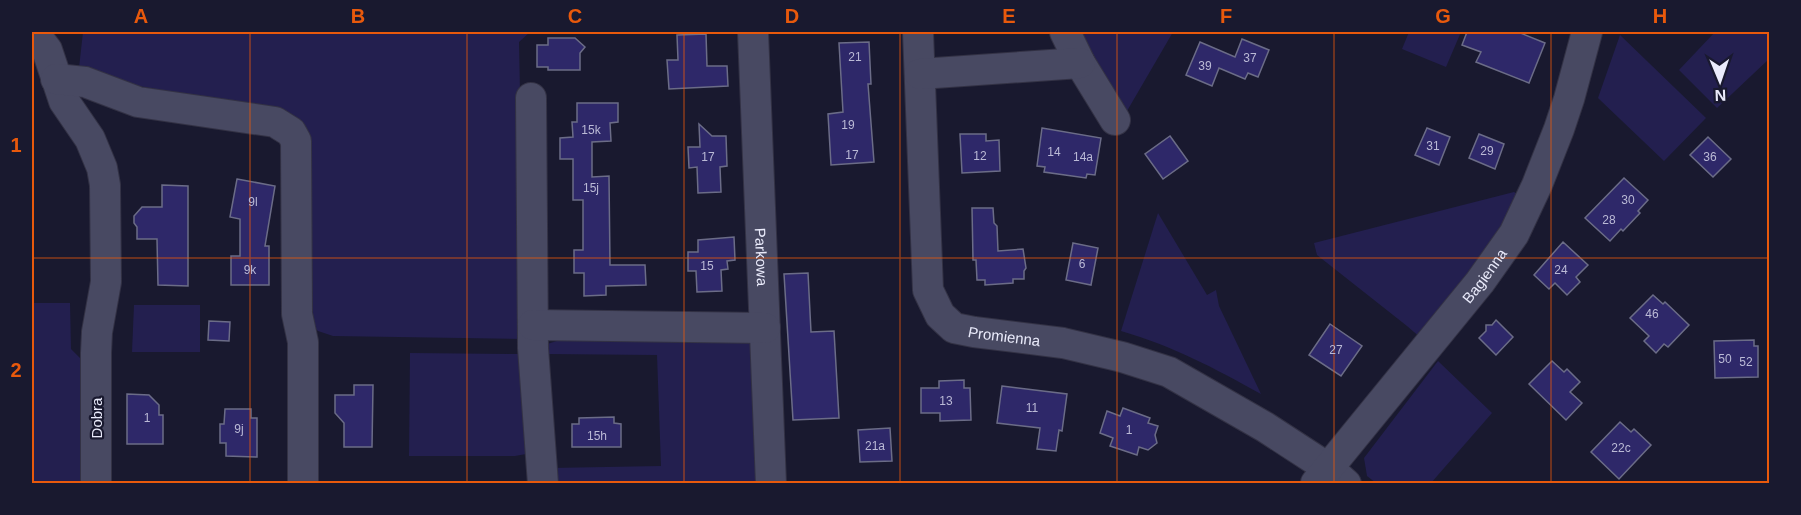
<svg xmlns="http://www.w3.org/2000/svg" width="1801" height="515" font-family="Helvetica,sans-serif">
<rect width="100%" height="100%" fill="#19192f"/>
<g fill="#231f4f">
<polygon points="83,32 530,32 519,42 525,339 333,336 318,331 309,323 303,170 272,109 121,83 79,68"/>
<polygon points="1077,32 1173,32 1127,111"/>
<polygon points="1409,32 1461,32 1446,67 1402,49"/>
<polygon points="1715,32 1770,32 1769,59 1717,108 1679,70"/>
<polygon points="1620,35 1706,118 1664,161 1598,98"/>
<polygon points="1514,192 1520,196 1495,242 1421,338 1407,326 1317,255 1314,243"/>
<path d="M1158,213L1207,295L1216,290L1219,306L1261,394C1214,368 1173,346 1121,331Z"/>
<polygon points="32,303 70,303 71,349 82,360 82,483 32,484"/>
<polygon points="134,305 200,305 200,352 132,352"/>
<polygon points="573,336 745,339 752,345 761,483 550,483 550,468 661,466 657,355 546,354 547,344"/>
<polygon points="410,353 519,354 526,454 515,456 409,456"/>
<polygon points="1438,361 1492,413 1431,483 1376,483 1367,476 1364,458"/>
</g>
<g fill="#2e2869" stroke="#6b6c87" stroke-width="1.5">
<polygon points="1467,32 1518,32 1545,43 1529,83 1476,62 1481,52 1462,45"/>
<polygon points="706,34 707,66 727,66 728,86 669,89 667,60 678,60 677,35"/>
<polygon points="548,38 575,38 585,47 580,53 580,70 548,70 548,67 537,67 537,45 548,45"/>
<polygon points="1242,39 1269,50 1258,77 1248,73 1245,79 1219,68 1212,86 1186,75 1200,42 1235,57"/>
<polygon points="869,42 871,84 868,84 874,162 831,165 828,114 843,112 839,43"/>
<polygon points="577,103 618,103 618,122 610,123 611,141 592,142 592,177 609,176 610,265 645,265 646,285 606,286 606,295 584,296 584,273 574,273 574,250 583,250 583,200 573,200 573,159 560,159 560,138 573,137 572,122 577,122"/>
<polygon points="699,124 712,136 726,136 727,166 720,167 721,192 698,193 697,167 689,168 688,147 700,147"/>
<polygon points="1042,128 1101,138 1095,175 1087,174 1086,178 1044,172 1045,167 1037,166"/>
<polygon points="1427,128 1450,137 1439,165 1415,155"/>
<polygon points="960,134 986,134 986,141 999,140 1000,171 962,173"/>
<polygon points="1479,134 1504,144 1495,169 1469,158"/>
<polygon points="1170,136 1188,161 1163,179 1145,154"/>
<polygon points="1708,137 1731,159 1713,177 1690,155"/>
<polygon points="1624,178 1648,200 1638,211 1640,213 1623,231 1621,229 1610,241 1585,218"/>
<polygon points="237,179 275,186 265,246 269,246 269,285 231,285 231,256 240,256 240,219 230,217"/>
<polygon points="162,185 188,186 188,286 158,285 157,239 137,239 137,227 134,223 134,216 142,207 162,207"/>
<polygon points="972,208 993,208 994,223 997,226 998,251 1023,249 1026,268 1024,271 1024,279 1013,279 1013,283 985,285 985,280 977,280 976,260 973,260"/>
<polygon points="734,237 735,260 727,261 728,269 721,270 722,291 697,292 696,271 688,271 688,252 698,252 698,240"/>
<polygon points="1563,242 1588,265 1576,277 1580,282 1567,295 1555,283 1549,289 1534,275"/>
<polygon points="1073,243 1098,248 1091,285 1066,280"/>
<polygon points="808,273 811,332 834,331 839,418 793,420 784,274"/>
<polygon points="1653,295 1663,304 1665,302 1689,325 1668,347 1664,344 1656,353 1644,341 1649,336 1630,318"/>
<polygon points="1496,320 1513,337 1496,355 1479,338 1486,331 1486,325 1492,325"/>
<polygon points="209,321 230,322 229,341 208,340"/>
<polygon points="1330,324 1362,346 1341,376 1309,355"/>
<polygon points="1754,340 1754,346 1758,346 1758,377 1715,378 1714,341"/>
<polygon points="1552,361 1564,372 1567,369 1580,382 1570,392 1582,403 1566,420 1529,384"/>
<polygon points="964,380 964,388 970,388 971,420 940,421 940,413 921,413 921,388 939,388 939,381"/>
<polygon points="354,385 373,385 372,447 344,447 344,423 335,413 335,395 354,395"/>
<polygon points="1002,386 1067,394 1062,431 1059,430 1056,451 1037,449 1040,428 997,423"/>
<polygon points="127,394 149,395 159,405 159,415 163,415 163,444 127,444"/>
<polygon points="1123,408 1150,418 1148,423 1158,426 1155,435 1157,443 1148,450 1139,447 1137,455 1110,446 1113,438 1100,433 1107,411 1120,416"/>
<polygon points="225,409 251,409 251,418 257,418 257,457 226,456 226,443 220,443 220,424 224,424"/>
<polygon points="614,417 614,423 621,424 621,447 572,447 572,424 579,424 579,418"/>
<polygon points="1620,422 1631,432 1634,429 1651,445 1619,479 1591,452"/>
<polygon points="890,428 892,461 860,462 858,430"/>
</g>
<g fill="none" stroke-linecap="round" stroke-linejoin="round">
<defs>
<g id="minor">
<polyline points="33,32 47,50 64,101 90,139 102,168 105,185 106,282 97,332 96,353 96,484"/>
<path id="s1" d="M753,32L771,484"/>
<path id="s2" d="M918,32L928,290L940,315L954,328L974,332L1063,343L1122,357L1169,372L1265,427L1328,468L1346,484"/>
<polyline points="1065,32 1080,63 1115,120"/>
<polyline points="920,74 1080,63"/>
<polyline points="56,79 85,82 138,102 275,122 291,132 296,141 297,314 303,342 303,484"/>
<polyline points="531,98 533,348 543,484"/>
<polyline points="533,325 765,328"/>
<path id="s3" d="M1316,483L1480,282L1514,234L1537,185L1559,129L1569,99L1587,32"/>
</g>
</defs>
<use href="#minor" stroke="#333245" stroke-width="32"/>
<use href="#minor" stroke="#484962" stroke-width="30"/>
</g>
<path fill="none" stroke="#e8590c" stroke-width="1.5" stroke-opacity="0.55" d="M250,32V484M467,32V484M684,32V484M900,32V484M1117,32V484M1334,32V484M1551,32V484M32,258H1770"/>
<g text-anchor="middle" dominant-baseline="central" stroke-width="4.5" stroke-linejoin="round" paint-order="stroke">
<g font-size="12" fill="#bbbad6">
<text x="855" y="57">21</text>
<text x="1250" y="58">37</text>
<text x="1205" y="66">39</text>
<text x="848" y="125">19</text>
<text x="591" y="130">15k</text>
<text x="1433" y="146">31</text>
<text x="1487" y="151">29</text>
<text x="1054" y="152">14</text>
<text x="852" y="155">17</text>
<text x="980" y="156">12</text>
<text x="708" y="157">17</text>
<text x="1083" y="157">14a</text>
<text x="1710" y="157">36</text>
<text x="591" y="188">15j</text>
<text x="1628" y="200">30</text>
<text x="253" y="202">9l</text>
<text x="1609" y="220">28</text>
<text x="1082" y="264">6</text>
<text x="707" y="266">15</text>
<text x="250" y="270">9k</text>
<text x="1561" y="270">24</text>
<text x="1652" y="314">46</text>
<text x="1336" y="350">27</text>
<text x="1725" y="359">50</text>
<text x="1746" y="362">52</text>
<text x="946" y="401">13</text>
<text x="1032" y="408">11</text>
<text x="147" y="418">1</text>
<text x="239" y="429">9j</text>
<text x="1129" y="430">1</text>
<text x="597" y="436">15h</text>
<text x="875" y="446">21a</text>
<text x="1621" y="448">22c</text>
</g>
<g font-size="15" fill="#eaebfb" stroke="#19192f">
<text stroke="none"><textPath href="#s1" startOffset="225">Parkowa</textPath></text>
<text stroke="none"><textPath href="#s3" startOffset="267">Bagienna</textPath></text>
<text stroke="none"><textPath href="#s2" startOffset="356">Promienna</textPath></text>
<text transform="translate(96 418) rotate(-90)">Dobra</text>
</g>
</g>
<rect width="1801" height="515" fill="none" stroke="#19192f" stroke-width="66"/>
<g transform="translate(1720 81) rotate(178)" stroke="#19192f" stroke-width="4.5" paint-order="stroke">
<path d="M0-4.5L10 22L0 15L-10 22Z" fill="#eaebfb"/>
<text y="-9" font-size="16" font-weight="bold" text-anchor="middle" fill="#eaebfb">N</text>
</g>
<rect x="33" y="33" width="1735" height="449" fill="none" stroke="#e8590c" stroke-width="2"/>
<g font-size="20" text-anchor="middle" font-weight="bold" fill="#e8590c">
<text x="141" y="23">A</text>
<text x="358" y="23">B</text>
<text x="575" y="23">C</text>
<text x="792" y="23">D</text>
<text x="1009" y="23">E</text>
<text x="1226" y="23">F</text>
<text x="1443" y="23">G</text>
<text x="1660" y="23">H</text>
<text x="16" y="152">1</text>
<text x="16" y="377">2</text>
</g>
</svg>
